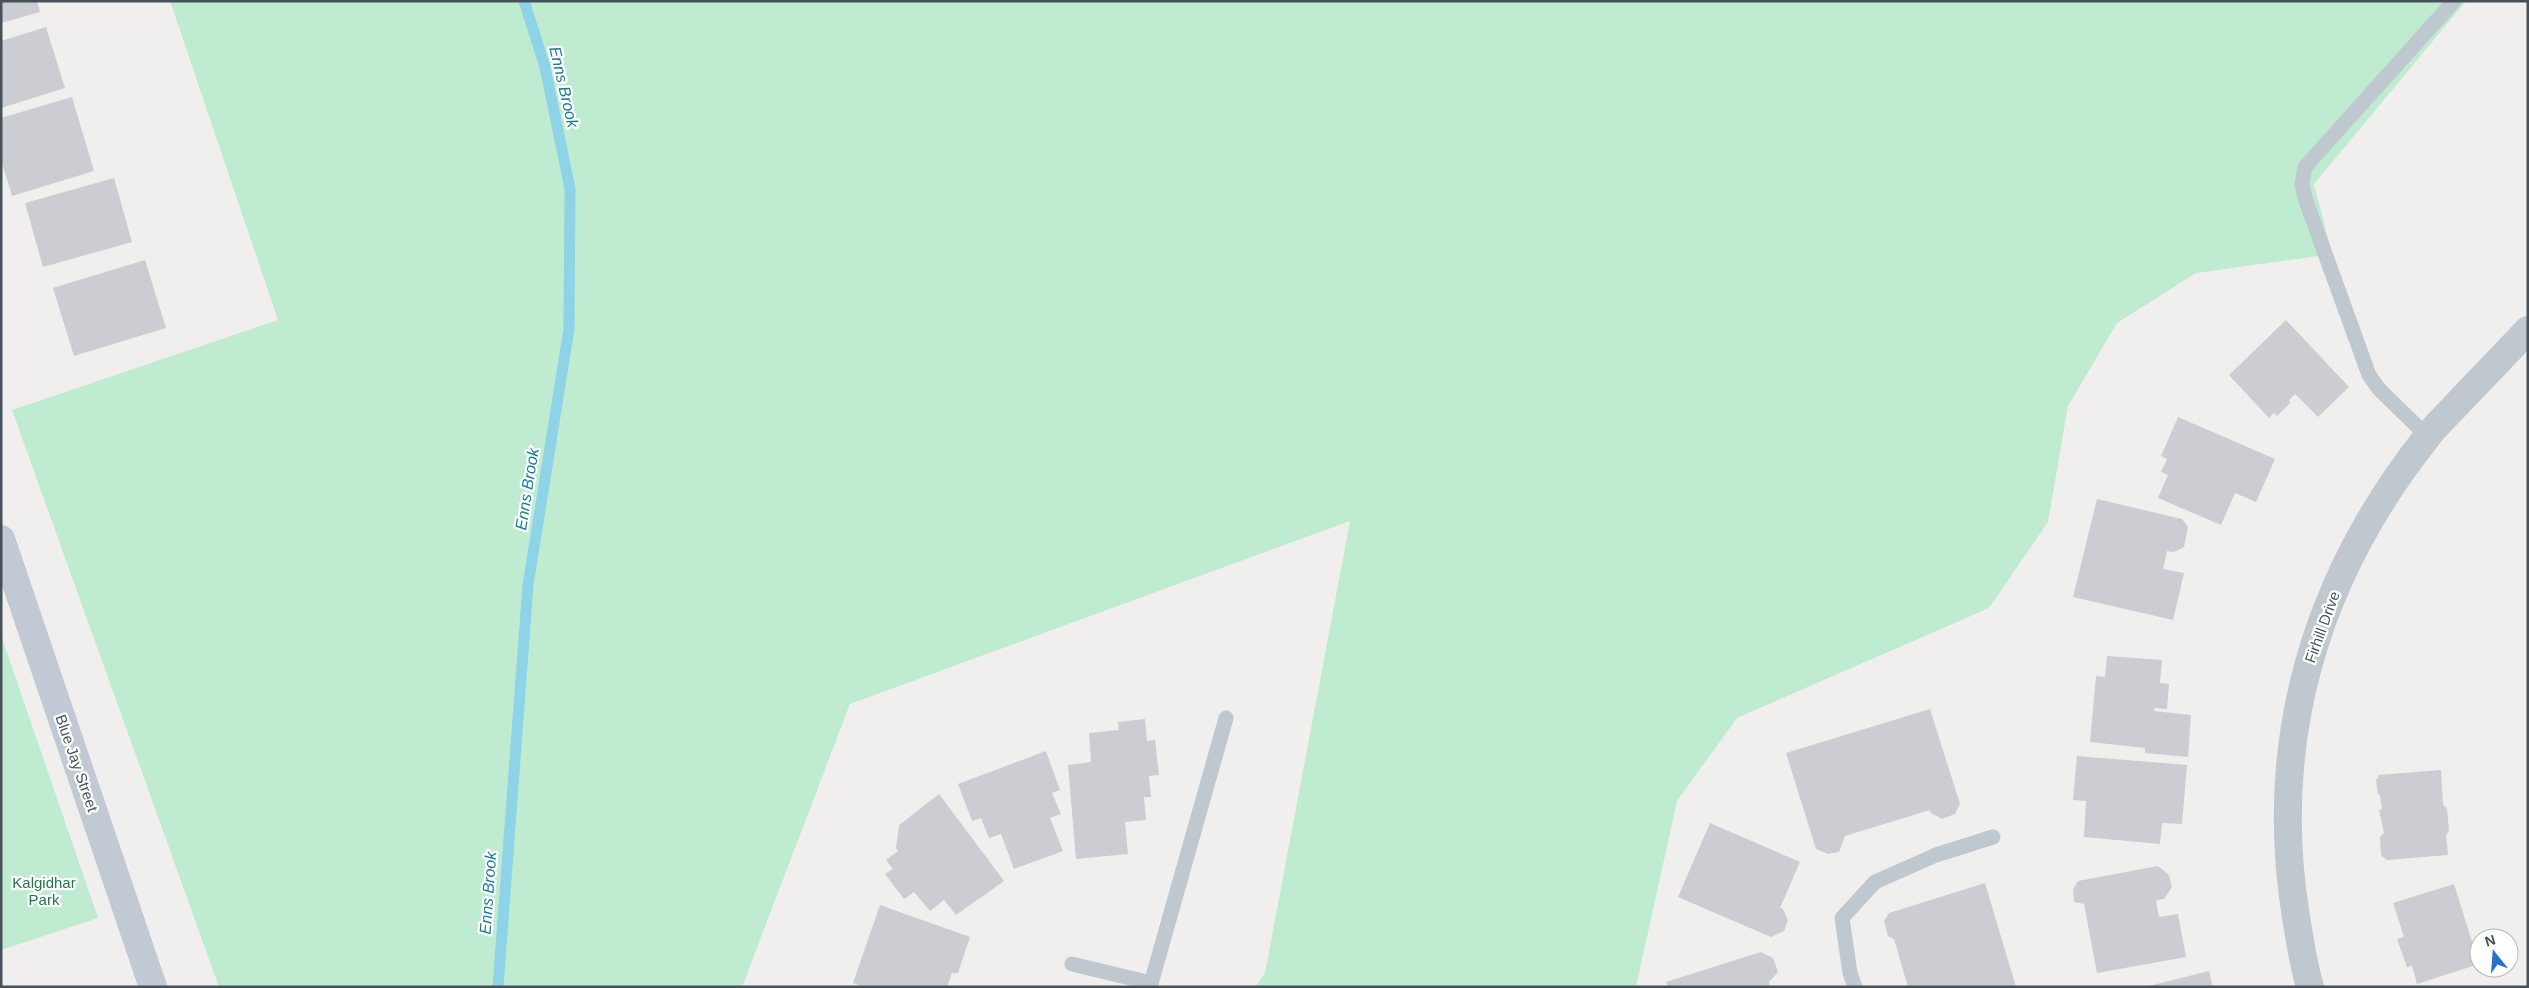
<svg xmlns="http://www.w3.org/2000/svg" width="2529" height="988" font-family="Helvetica,sans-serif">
<rect width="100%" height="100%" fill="#f1eeee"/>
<g fill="#bfecd1">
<polygon points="170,1 2466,1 2314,184 2332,254 2196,273 2117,323 2068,406 2048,522 1989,608 1737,718 1677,801 1636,987 1255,987 1265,973 1350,521 850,704 742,987 219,987 12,410 278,320"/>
<polygon points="1,635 98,918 1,950"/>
</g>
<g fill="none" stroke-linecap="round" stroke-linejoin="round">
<polyline stroke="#8fd3e6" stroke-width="11" points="498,987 528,585 569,329 570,189 545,67 524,1"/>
</g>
<g fill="#cbcdd3">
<polygon points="1,1 37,1 40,12 1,23"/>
<polygon points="46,27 65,88 1,108 1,41"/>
<polygon points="72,97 94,171 12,196 1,160 1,118"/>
<polygon points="114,178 132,242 43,267 25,203"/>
<polygon points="145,260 166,328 74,356 53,288"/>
<polygon points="2286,320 2349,387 2318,417 2295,394 2289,400 2290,403 2277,416 2274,413 2269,418 2229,375"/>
<polygon points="2178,417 2275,459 2256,502 2235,493 2221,525 2158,498 2168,475 2161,472 2167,459 2161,456"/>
<polygon points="2097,499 2182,519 2188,527 2184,547 2174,552 2167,551 2163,569 2184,573 2173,620 2073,597"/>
<polygon points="2107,656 2162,660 2160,683 2169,684 2167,709 2155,708 2154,711 2191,715 2188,757 2145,753 2145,748 2090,742 2096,676 2105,677"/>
<polygon points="1930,709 1960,804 1955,814 1942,819 1931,813 1930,810 1845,836 1839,852 1828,854 1816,849 1786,753"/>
<polygon points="1145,719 1147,741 1155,740 1159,775 1149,776 1151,797 1144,797 1146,820 1125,822 1128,854 1076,859 1068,765 1091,762 1089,733 1119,730 1118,722"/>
<polygon points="1046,751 1060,790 1052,793 1061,814 1050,818 1063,851 1014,869 1001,834 989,838 981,818 972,821 958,784"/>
<polygon points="2077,756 2187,765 2182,824 2162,823 2160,844 2084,837 2086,801 2073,800"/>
<polygon points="2441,770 2443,805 2447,808 2449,831 2446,835 2448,855 2387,860 2381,855 2380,837 2384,833 2379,810 2382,809 2380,795 2378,795 2376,779 2378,779 2378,775"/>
<polygon points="939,794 1004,881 956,915 944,900 930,911 914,892 904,899 885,874 893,869 886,860 898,851 896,848 899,825"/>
<polygon points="1710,823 1800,862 1780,908 1783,909 1788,920 1784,931 1771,937 1678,897"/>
<polygon points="2158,866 2169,875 2172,887 2164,899 2156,900 2159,917 2178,914 2186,957 2097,973 2084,904 2074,902 2073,889 2078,881"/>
<polygon points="1985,883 2016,987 1908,987 1894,939 1888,936 1884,921 1889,913"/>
<polygon points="2454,884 2479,964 2417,984 2412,966 2407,967 2397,939 2404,937 2393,903"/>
<polygon points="880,905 970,937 958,973 952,973 947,987 864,987 853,983"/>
<polygon points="1761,952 1773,958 1778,972 1769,982 1770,987 1668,987 1666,982"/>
<polygon points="2209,971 2213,987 2149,987 2149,986"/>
</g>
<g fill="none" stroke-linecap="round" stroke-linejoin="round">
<g stroke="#bfc8cf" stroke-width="15">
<polyline points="2427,436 2379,389 2369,375 2306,201 2302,185 2305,167 2454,1"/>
<polyline points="1072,964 1151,983"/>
<polyline points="1150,987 1226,718"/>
<polyline points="1855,987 1850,973 1842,918 1875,882 1936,855 1993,837"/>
</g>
<path stroke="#bfc8cf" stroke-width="28" d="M2310,987C2303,964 2300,940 2296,917C2267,739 2316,577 2427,437C2437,424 2449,413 2460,401C2483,377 2505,354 2528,330"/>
<polyline stroke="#c0c9d4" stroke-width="28" points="1,539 153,987"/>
</g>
<g text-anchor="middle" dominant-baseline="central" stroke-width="4.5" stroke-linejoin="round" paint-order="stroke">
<g font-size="15" fill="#47515a" stroke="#fff">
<text transform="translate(2322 627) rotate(-70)">Firhill Drive</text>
<text transform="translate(77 763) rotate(71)">Blue Jay Street</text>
</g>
<g font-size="15" fill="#1d774b" stroke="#fff">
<text x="44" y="882">Kalgidhar<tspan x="44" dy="17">Park</tspan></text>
</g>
<g font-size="16" font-style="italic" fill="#157b99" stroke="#fff">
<text transform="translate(564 87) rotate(77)">Enns Brook</text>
<text transform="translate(527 489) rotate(-81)">Enns Brook</text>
<text transform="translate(488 893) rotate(-86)">Enns Brook</text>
</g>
</g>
<rect width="2529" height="988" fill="none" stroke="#47515a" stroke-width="5"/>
<g transform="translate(2494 953) rotate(343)"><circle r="24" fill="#ffffff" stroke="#b5b9bd"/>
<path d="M0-4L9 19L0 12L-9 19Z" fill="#2470d5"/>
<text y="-8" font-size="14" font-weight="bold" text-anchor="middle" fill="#47515a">N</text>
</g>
</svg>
